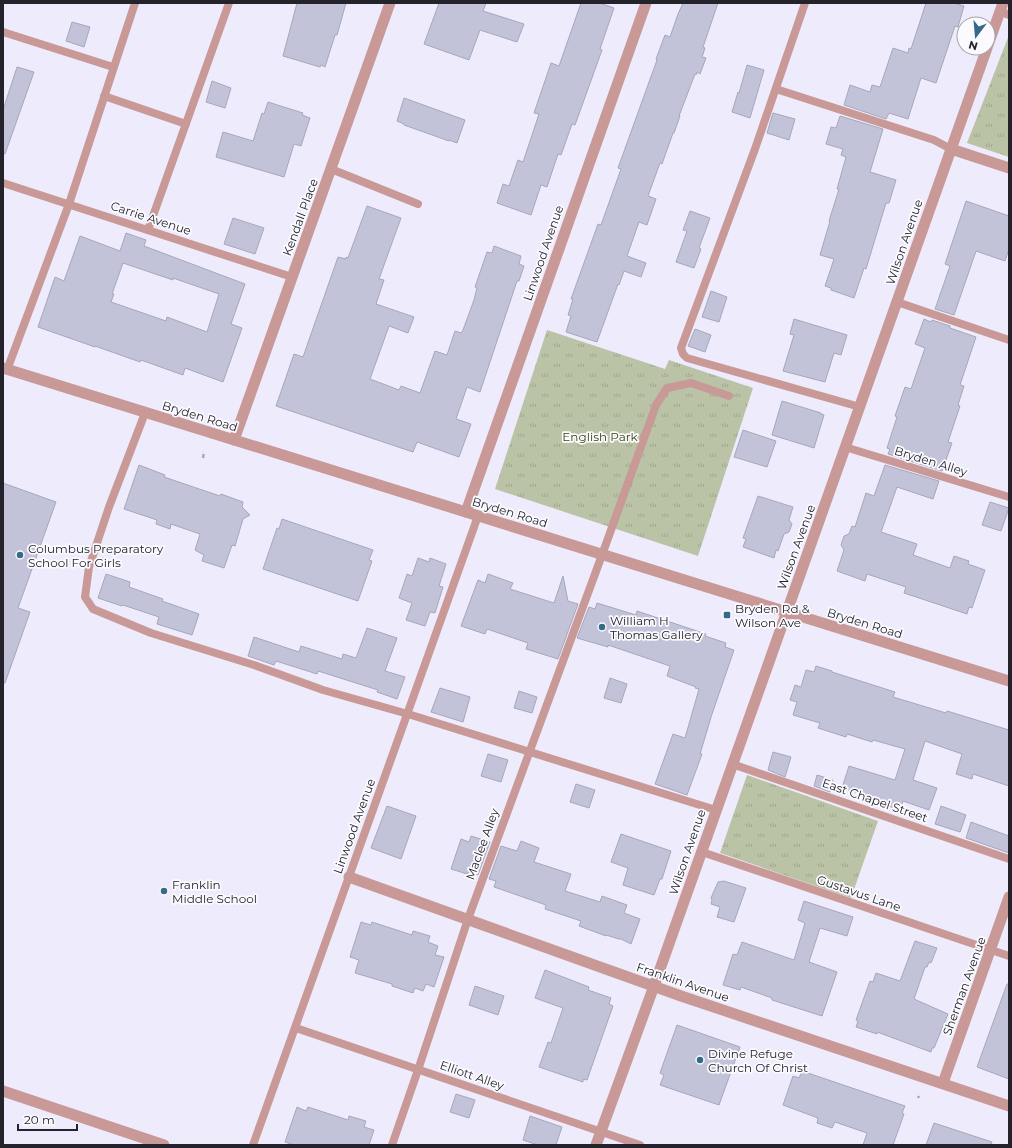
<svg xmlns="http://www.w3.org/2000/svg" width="1012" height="1148" font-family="Montserrat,sans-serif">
<defs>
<pattern id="grass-tufts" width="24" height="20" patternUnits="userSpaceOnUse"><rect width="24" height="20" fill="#bac3a5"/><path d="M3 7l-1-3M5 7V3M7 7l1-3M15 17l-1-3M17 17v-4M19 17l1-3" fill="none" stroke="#a0a78e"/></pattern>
</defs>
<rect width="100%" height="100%" fill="#eeebfd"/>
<g fill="url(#grass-tufts)">
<polygon points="1009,35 1009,157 967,143"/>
<polygon points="547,330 665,369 669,360 753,388 698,556 495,489"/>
<polygon points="747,775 878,821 851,898 720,853"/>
</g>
<g fill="#c2c3d8" stroke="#a6a7bc" fill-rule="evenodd">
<polygon points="297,3 346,3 337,35 335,35 325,67 321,65 320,67 283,56"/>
<polygon points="439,3 486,3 483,11 524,24 517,42 480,30 469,60 424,44"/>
<polygon points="581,3 600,3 614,8 600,49 602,50 575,125 572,124 561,155 558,154 547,187 541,185 531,215 497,203 503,184 509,186 518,160 523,162 539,114 534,113 551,63 559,66"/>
<polygon points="683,3 718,3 703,47 705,48 702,57 706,58 700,74 697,72 696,75 695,74 679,116 680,116 674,133 673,133 662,164 660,163 648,196 656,199 647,225 639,222 627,256 646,263 641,277 624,271 619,285 618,284 597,342 566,332 571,316 568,315 573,299 571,299 598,224 601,225 621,169 618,168 657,60 656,59 665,35 670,37 678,14"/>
<polygon points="926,3 954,3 964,6 958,27 955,26 936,83 921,78 908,119 889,113 886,119 844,105 850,85 870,92 872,85 880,87 893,48 908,53 909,48 911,49"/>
<polygon points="72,22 90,27 84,47 66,41"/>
<polygon points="747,65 764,70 750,118 732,112 738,92 739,93"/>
<polygon points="17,67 34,72 5,154 3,154 3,110"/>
<polygon points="212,81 231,88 225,108 206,102"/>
<polygon points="404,98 465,120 457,143 449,140 449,141 404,125 404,124 397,121"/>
<polygon points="268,102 303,113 302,115 310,118 301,146 294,144 284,177 216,157 223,132 253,141 262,113 264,114"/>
<polygon points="773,113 795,119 789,140 767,133"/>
<polygon points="840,116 883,129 870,172 896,180 889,203 886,203 866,269 864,268 854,298 831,290 831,288 825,286 834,259 820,255 830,221 829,221 839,189 837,189 846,157 841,155 843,149 826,144 831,127 836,128"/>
<polygon points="966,201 1009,216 1009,249 1005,261 976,251 954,315 935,309 950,266 945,264"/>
<polygon points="367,206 401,218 379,279 384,280 376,304 414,317 408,333 389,326 370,379 399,390 401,386 420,393 435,351 447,355 455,331 461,333 463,330 474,300 477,288 475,287 487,252 492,253 494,246 521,256 519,264 524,266 519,281 517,281 480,392 467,387 456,419 471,424 459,457 417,442 413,452 276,406 294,354 303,357 338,257 346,259 346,257 348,258"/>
<polygon points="690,211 710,218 699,248 701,249 694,268 676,262 687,231 683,230"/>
<polygon points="233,218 264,228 255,254 224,244"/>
<path d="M126,233L146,240L144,246L245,284L231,324L242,328L223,382L185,368L183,375L141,360L140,362L95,346V347L38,327L55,277L64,281L80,236L120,251ZM123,263L173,280V278L219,294L207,332L167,317L166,321L111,302L114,294H112Z"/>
<polygon points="711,291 727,297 719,322 702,317"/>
<polygon points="794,319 847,335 841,355 834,353 825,382 783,371 794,335 790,334"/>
<polygon points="924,319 931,322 932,320 950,326 950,328 976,337 960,385 964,386 958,405 960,406 948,442 952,443 942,471 888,454 890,449 887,448 897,417 895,416 905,387 911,389 925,348 915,344"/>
<polygon points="695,329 711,335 705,352 688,346"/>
<polygon points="782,401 821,413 821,414 824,415 814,448 772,435"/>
<polygon points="743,430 776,441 767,467 734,457"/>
<polygon points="139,465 165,475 164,477 220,496 221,494 243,502 242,507 250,515 243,519 235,546 232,545 224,568 202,561 204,555 195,550 200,534 171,524 170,529 156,524 157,520 124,509"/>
<polygon points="885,465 939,481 933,499 897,487 881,532 917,544 913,555 950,568 954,556 969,561 968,564 985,570 972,608 969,607 967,614 904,593 906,587 867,574 865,581 837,571 844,550 841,545 844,536 849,534 852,526 855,527 866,493 874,496"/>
<polygon points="3,483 56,502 18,608 30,612 5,683 3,683"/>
<polygon points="758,496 793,507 789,520 792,524 789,532 784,534 778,551 776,550 774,558 743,547 746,539 743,538"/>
<polygon points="990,502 1009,508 1001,531 982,525"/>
<polygon points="282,519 373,550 369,560 372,561 358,601 263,569 277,528 279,529"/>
<polygon points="418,558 429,562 430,558 446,564 439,586 443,587 435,613 430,612 425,626 406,620 412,603 399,598 407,574 412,576"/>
<polygon points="106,574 130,582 129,587 163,599 162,601 199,614 192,635 157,624 159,617 123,605 122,606 98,598"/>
<polygon points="488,574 513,583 510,589 554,603 563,576 568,601 578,604 558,659 526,649 528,643 487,629 485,634 461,626 478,580 485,583"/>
<polygon points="597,603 636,615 637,611 706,634 705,636 726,643 725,647 734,650 712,714 700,754 702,754 687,795 655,784 673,734 685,738 699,689 695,688 696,687 667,676 670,666 608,645 608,647 577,638 589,607 595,609"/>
<polygon points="367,628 397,638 385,671 405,677 397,699 377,692 378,690 318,671 317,674 276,661 274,665 248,656 254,637 299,652 301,646 342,659 343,654 356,658"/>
<polygon points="816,666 832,671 832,672 895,692 893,697 946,713 947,711 1009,730 1009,786 973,774 972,779 956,774 962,754 925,741 913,780 937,788 929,810 903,801 900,810 877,802 879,799 842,788 849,766 895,780 905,749 873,740 872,742 847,734 846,737 818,728 820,723 793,715 797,702 790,700 795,685 801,687 806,670 814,672"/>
<polygon points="610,678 627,684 621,703 604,698"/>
<polygon points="440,688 470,697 463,722 431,712"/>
<polygon points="519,691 537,697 532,713 514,708"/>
<polygon points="773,752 791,757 785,777 768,770"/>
<polygon points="488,754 508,760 501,782 481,776"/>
<polygon points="817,775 833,780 830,792 814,786"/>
<polygon points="576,784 595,790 589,808 570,802"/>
<polygon points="387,806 416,816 401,859 371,848"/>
<polygon points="941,806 966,815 960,832 935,824"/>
<polygon points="971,822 1009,836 1009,853 966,838"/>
<polygon points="621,834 671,851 662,879 660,879 654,895 623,885 628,868 611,862"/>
<polygon points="471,836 490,842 478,875 468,872 467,874 451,869 461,839 469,842"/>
<polygon points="521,841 539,848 534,862 571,874 565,891 600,902 602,896 627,905 624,913 640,919 631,944 621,939 619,939 606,935 606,936 579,926 581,921 545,909 546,905 494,887 496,881 489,879 501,846 517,851"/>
<polygon points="724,881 746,888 734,922 717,917 720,907 711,904 712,900 711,898 718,882"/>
<polygon points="804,901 853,917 847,936 820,928 809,962 837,972 822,1016 772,1000 772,998 741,987 740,990 723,985 733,954 737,955 742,942 794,960 805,923 798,920"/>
<polygon points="361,922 371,925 372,922 412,935 413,931 430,936 428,942 438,946 435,955 444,957 434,987 426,984 423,991 415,988 413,993 392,986 392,984 355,973 359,960 350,957"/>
<polygon points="915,941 937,948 931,963 929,962 927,967 925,967 914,999 948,1014 934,1048 932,1048 931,1052 877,1032 877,1034 856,1027 858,1021 856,1020 870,981 873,982 876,973 900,981"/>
<polygon points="545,970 589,987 588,990 611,998 609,1004 613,1006 587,1080 583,1079 583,1082 539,1067 548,1042 551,1043 563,1008 535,998"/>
<polygon points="1007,984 1009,984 1009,1079 977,1067"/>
<polygon points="475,986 504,996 498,1015 469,1005"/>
<polygon points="677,1025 740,1047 719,1105 660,1085 664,1075 660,1073"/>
<polygon points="802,1071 905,1106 902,1113 904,1114 893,1145 863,1145 867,1133 835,1122 832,1128 817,1123 818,1118 783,1105 793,1076 799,1078"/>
<polygon points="456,1094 475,1100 469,1118 450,1112"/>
<polygon points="297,1107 306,1111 308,1107 348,1120 349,1116 366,1121 364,1127 374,1130 369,1145 294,1145 285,1142"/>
<polygon points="530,1116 562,1127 556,1145 538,1145 523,1140"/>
<polygon points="934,1123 992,1142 991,1145 926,1145"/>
</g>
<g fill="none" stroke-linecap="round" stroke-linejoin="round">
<g stroke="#a9a7b6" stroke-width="2.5" stroke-dasharray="4 2" stroke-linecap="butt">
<polyline points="203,458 204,452"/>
<polyline points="918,1098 919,1096"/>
</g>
<g stroke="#c89997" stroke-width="8">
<polyline points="805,3 755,149 681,348 683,354 687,358 860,407"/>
<polyline points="1000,11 1009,15"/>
<polyline points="3,32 113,67"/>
<polyline points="776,89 934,140 951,149"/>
<polyline points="104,96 186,124"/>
<polyline points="331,169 418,204"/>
<polyline points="3,183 292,277"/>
<polyline points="148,230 229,3"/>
<polyline points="897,302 1009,340"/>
<polyline points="7,370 69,204 135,3"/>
<polyline points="145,413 109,507 89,567 85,597 93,609 151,633 254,665 323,690 408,714 716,810"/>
<polyline points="845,447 1009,497"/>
<polyline points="732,764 1009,859"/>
<polyline points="702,852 1009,956"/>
<polyline points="296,1028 640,1145"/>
<polyline points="253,1145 478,516"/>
<polyline points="392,1145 418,1070 468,919 602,555 656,405 667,388 691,383 729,396"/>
</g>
<g stroke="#c89997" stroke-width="11">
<polyline points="988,45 1003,3"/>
<polyline points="951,149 1009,168"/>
<polyline points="3,368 1009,681"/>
<polyline points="234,440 390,3"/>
<polyline points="466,512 646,3"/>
<polyline points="349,877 681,996 1009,1106"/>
<polyline points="943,1083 1009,897"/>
<polyline points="3,1091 164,1145"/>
<polyline points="596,1145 654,986 987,48"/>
</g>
</g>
<g fill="#366a87" stroke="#fbfbff" stroke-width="1.5">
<circle cx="20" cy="555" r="4"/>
<rect x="723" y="611" width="8" height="8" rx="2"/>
<circle cx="602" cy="627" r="4"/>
<circle cx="164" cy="891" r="4"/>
<circle cx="700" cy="1060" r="4"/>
</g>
<g text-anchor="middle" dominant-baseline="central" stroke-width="3.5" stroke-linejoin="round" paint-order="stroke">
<g font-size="12" fill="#24232b" stroke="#fbfbff">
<text transform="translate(300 217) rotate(-70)">Kendall Place</text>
<text transform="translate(151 218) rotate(18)">Carrie Avenue</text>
<text transform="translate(904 242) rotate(-71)">Wilson Avenue</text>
<text transform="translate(543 253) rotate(-71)">Linwood Avenue</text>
<text transform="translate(200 416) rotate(17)">Bryden Road</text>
<text transform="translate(931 461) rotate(17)">Bryden Alley</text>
<text transform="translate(510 512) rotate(17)">Bryden Road</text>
<text transform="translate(796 547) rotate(-70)">Wilson Avenue</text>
<text transform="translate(865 623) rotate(17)">Bryden Road</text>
<text transform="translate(875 800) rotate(19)">East Chapel Street</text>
<text transform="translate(354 826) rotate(-70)">Linwood Avenue</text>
<text transform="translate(482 844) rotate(-70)">Maclee Alley</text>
<text transform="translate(687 852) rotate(-71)">Wilson Avenue</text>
<text transform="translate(859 893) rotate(19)">Gustavus Lane</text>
<text transform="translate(683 982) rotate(19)">Franklin Avenue</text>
<text transform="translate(964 986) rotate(-70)">Sherman Avenue</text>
<text transform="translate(472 1075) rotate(19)">Elliott Alley</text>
</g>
<g font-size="12" fill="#35410a" stroke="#fbfbff">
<text x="600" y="436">English Park</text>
</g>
<g font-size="12" fill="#24232b" stroke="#fbfbff" text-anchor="start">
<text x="28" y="548">Columbus Preparatory<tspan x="28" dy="14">School For Girls</tspan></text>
<text x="735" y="608">Bryden Rd &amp;<tspan x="735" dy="14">Wilson Ave</tspan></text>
<text x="610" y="620">William H<tspan x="610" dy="14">Thomas Gallery</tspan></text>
<text x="172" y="884">Franklin<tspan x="172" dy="14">Middle School</tspan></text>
<text x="708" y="1053">Divine Refuge<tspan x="708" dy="14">Church Of Christ</tspan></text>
</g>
</g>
<rect width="1012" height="1148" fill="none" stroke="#24232b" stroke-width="8"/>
<g transform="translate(976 36) rotate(196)"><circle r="19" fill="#fbfbff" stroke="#a5a5aa"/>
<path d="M0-3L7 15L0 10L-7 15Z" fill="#366a87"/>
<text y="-6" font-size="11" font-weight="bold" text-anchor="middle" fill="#24232b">N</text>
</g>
<path d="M18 1124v6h59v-6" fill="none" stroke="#24232b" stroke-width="2"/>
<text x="24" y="1124" font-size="12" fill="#24232b" stroke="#fbfbff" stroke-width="3" paint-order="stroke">20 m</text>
</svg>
